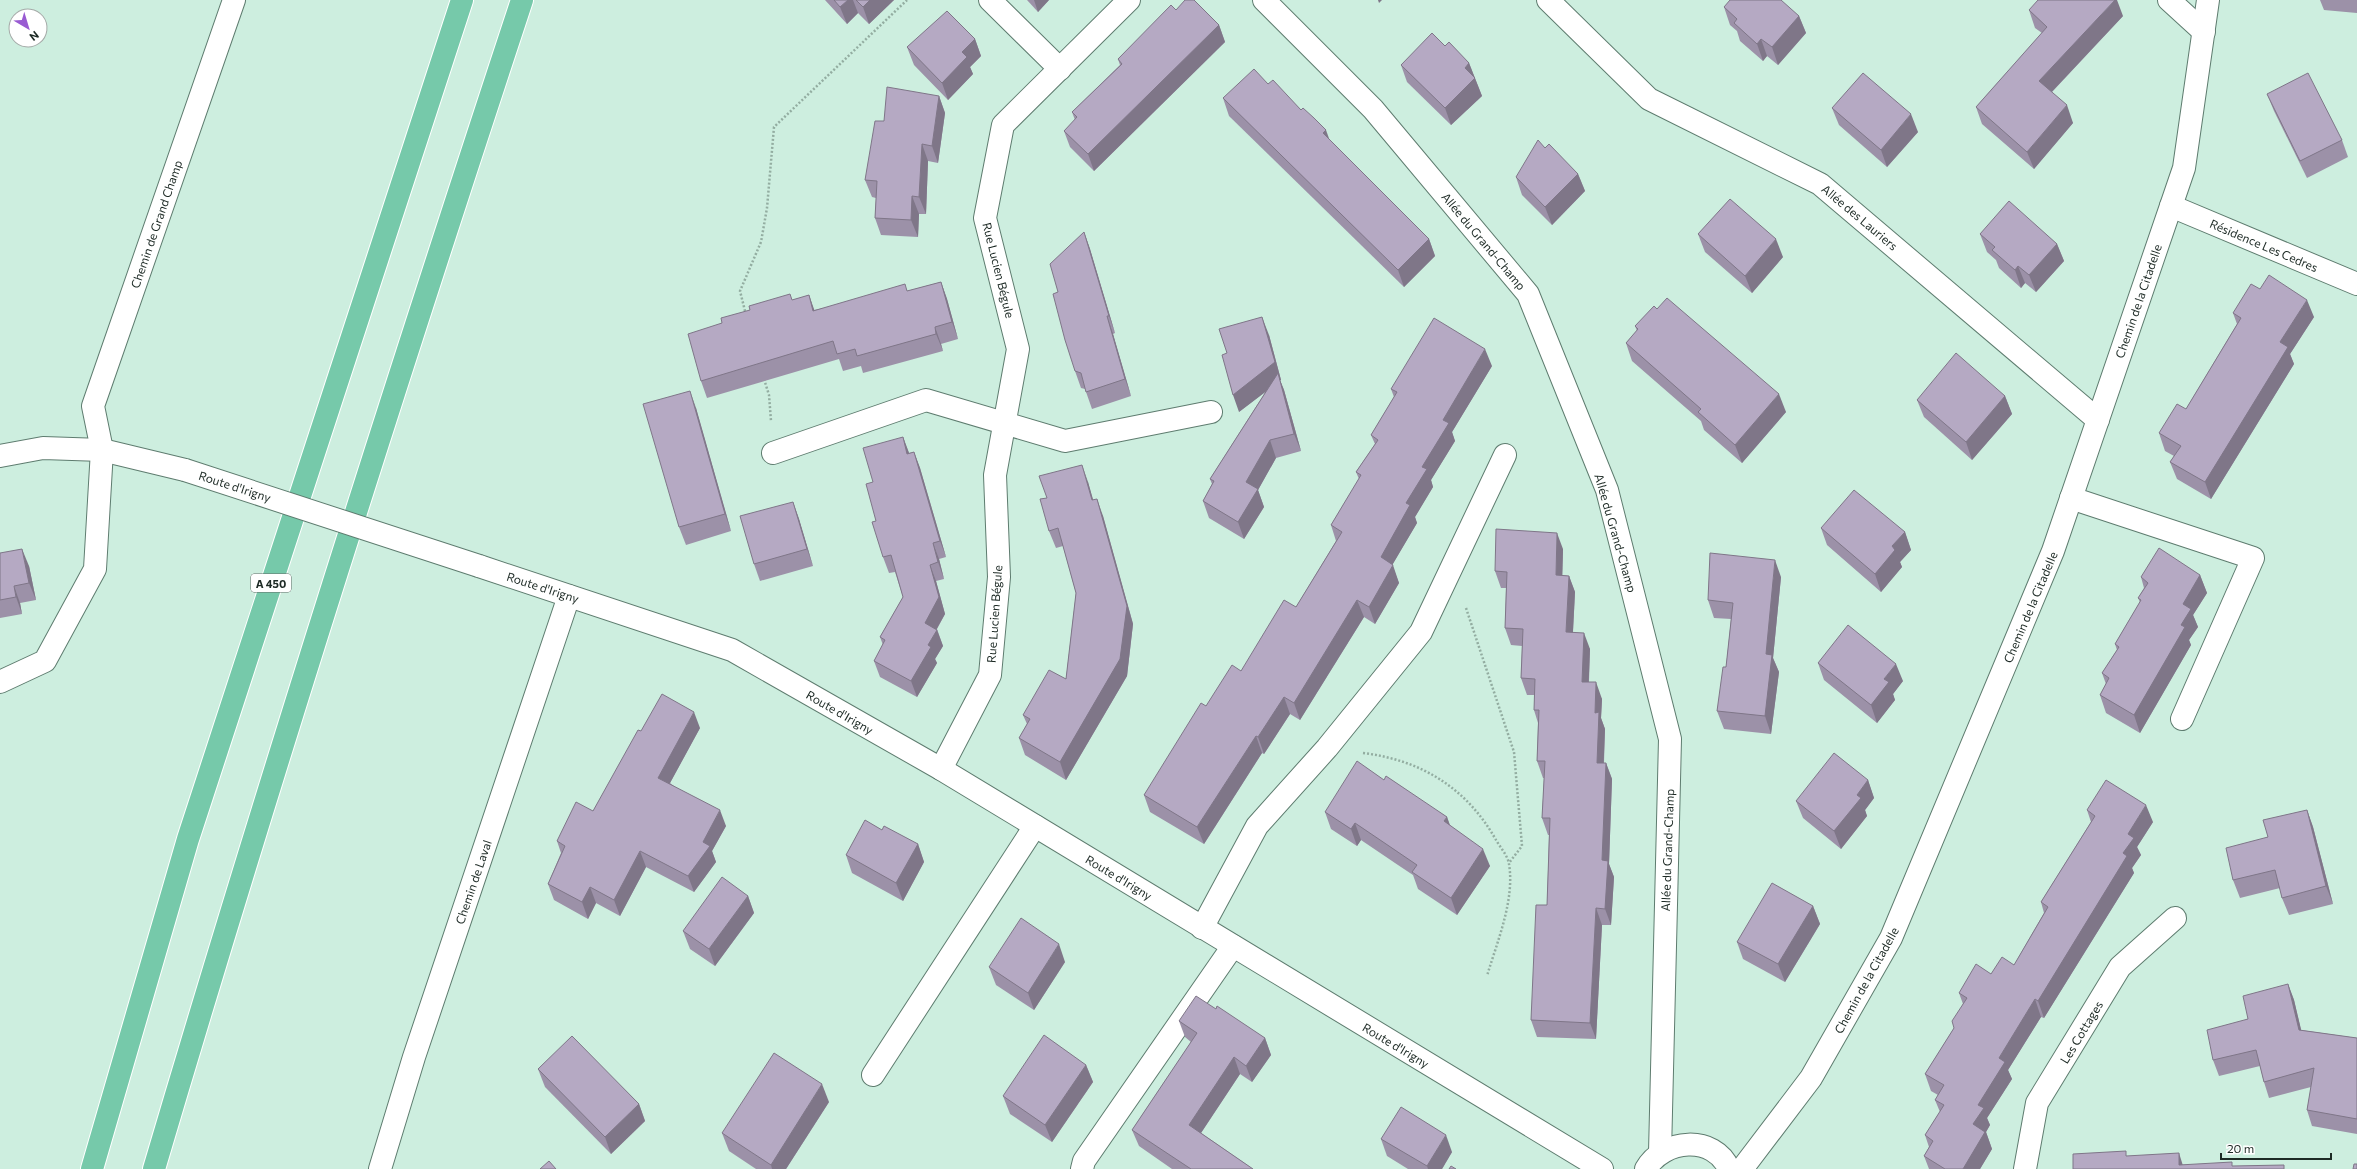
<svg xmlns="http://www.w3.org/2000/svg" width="2357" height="1169" font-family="Commissioner,sans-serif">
<rect width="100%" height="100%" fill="#cdeedf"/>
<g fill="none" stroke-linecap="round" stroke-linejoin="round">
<defs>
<g id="minor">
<polyline points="990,0 1060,69"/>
<polyline points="1264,0 1373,109 1528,294 1607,490 1670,739 1660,1153"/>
<polyline points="1548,0 1649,99 1820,184 2098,420"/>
<polyline points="2169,0 2204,32"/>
<polyline points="2171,206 2357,284"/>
<polyline points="773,453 926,400 1065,441 1211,412"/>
<polyline points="0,456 43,448 102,450 185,470"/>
<polyline points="2071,498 2253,558 2182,719"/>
<polyline points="479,566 732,650 941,769 1602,1169"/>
<polyline points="0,682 45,661 95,569 102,450 93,406 234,0"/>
<polyline points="941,769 990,675 999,577 995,475 1018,349 985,218 1003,125 1129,0"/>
<polyline points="1202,928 1257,826 1327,748 1421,632 1505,455"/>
<polyline points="873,1075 1035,826"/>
<polyline points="380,1169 414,1057 569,596"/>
<polyline points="1082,1169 1084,1161 1233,946"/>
<path d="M1646,1169C1663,1139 1714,1134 1729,1169"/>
<polyline points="1742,1169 1811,1078 1891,938 2053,551 2184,168 2208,0"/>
<polyline points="2025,1169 2037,1103 2120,967 2175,918"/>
</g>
<g id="highway">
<polyline points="92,1169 188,839 462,0"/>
<path d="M154,1169C270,777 394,388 522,0"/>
</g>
</defs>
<use href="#minor" stroke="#5e7c6f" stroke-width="24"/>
<use href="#highway" stroke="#fff" stroke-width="24"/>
<g stroke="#93ada1" stroke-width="2.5" stroke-dasharray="2 2" stroke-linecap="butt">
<polyline points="746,315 740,291 761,242 767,208 774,127 907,0"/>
<polyline points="764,379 769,395 771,421"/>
<polyline points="1466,608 1514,752 1522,846 1509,863"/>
<path d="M1363,753C1421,760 1467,788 1496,840C1500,847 1508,856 1509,864C1515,900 1497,942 1487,976"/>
</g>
<use href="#minor" stroke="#fff" stroke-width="22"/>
<use href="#highway" stroke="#76c9aa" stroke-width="22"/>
<defs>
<polyline id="minor-bridge" points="185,470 479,566"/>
</defs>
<use href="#minor-bridge" stroke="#5e7c6f" stroke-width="24" stroke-linecap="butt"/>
<use href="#minor-bridge" stroke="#fff" stroke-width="22"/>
</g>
<g fill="#9c91a8">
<polygon points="825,0 894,0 869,24 858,13 847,24"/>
<polygon points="1027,0 1049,0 1038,12"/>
<polygon points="2320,0 2357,0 2357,13 2324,10"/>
<polygon points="1724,7 1799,16 1806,33 1778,65 1767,56 1763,61 1740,41 1737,31 1730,25"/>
<polygon points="1176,10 1219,25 1225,42 1094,171 1070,147 1064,131 1075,120 1072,112 1120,65 1118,59"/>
<polygon points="2029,10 2123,16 2052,92 2073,123 2034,169 1982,124 1976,107 2042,33 2035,28"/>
<polygon points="975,39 981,56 970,67 973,74 948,100 914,65 907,47"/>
<polygon points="1445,46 1469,63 1482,96 1451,125 1407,82 1401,65"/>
<polygon points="1268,84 1329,139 1429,239 1435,256 1404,287 1229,116 1223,98"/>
<polygon points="2267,94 2342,140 2348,157 2307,178 2274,111"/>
<polygon points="939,96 945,113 938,163 928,161 926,214 919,214 918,237 881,235 875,218 876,198 872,197 865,180 884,121"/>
<polygon points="1832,108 1918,132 1887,167 1839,125"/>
<polygon points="1545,148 1578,174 1585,191 1552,225 1522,195 1516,177"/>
<polygon points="1084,232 1090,249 1115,333 1113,334 1131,396 1092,409 1085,389 1081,388 1075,371 1058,292"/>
<polygon points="1698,234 1783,257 1752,293 1705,252"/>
<polygon points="1980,234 2057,244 2064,261 2036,292 2025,283 2021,288 1999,268 1996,260 1987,252"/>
<polygon points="941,282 947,299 958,339 941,344 943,351 863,373 861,366 843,371 839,359 707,398 701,381 722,323 793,300 809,295 814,310 907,291"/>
<polygon points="2260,289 2314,317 2290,354 2294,364 2211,499 2177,479 2170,462 2174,456 2165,451 2159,433 2186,409 2237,324 2233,313"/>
<polygon points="1635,326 1786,412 1742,463 1704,430 1701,421 1632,361 1626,343 1637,331"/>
<polygon points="1269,335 1281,380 1280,380 1284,390 1301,451 1276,458 1258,490 1264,507 1244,539 1209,518 1203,501 1212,484 1210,479 1266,391 1239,412"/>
<polygon points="1492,366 1452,432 1455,441 1431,480 1433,487 1415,517 1417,523 1392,565 1399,583 1375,624 1364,617 1300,720 1290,714 1264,754 1262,753 1204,844 1150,812 1144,795 1206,706 1241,671 1296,607 1336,541 1331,525 1359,479 1356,472 1375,444 1371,435 1394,397 1391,389"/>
<polygon points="2005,396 2012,414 1972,460 1924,417 1917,400"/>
<polygon points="696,408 731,531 686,545 679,527"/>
<polygon points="903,437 909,453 914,452 920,468 946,557 939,559 944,579 936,581 945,614 937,629 943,646 935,659 937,663 917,697 880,677 874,661 883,645 880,637 903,597 895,572 889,573 883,557 876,521 873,482"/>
<polygon points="1088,482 1093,500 1103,516 1133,624 1127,676 1066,780 1025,755 1019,738 1027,724 1023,715 1066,679 1076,593 1063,546 1056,548 1049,531 1047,498"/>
<polygon points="793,502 799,519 813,566 760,581 754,564"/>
<polygon points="1821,528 1905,532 1911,550 1900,562 1902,567 1881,592 1827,545"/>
<polygon points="1563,549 1562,575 1569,576 1575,592 1573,632 1590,649 1589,682 1602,699 1601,718 1605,729 1604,763 1606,763 1612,779 1609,864 1614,877 1611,925 1602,925 1596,1039 1537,1037 1531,1020 1547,905 1549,835 1548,835 1542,818 1544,778 1543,778 1537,761 1538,723 1534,710 1535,695 1527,695 1521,678 1522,646 1511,645 1505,628 1506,588 1501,588 1495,571"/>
<polygon points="0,553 29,566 36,600 20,603 22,614 0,618"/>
<polygon points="2200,575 2207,593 2193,615 2198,627 2189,640 2191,645 2140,733 2106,713 2100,695 2106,684 2102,673 2117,650 2115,644 2140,602 2138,598 2144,588 2141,577"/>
<polygon points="1781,577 1773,658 1779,672 1771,734 1724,729 1717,711 1726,667 1731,619 1714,618 1708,600"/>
<polygon points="1818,663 1903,681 1893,694 1895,700 1877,723 1824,680"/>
<polygon points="700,728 670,783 726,826 712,851 716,862 694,892 646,867 620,916 596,903 588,919 554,900 548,884 561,853 557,841 593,811 641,731"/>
<polygon points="1384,780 1447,817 1450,825 1490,866 1457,915 1418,889 1413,875 1395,863 1361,840 1357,846 1331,829 1325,812"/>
<polygon points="1868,780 1874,798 1865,810 1867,816 1841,849 1803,818 1796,801"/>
<polygon points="2087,810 2153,822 2137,847 2141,855 2132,868 2134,873 2044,1018 2041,1017 2008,1070 2012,1079 1987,1118 1990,1125 1986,1132 1992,1149 1980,1169 1929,1169 1924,1156 1929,1147 1925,1135 1940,1112 1935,1100 1938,1095 1931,1091 1925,1074 1954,1028 1963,1004 1959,993 2014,965 2044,913 2041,902 2091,822"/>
<polygon points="2307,810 2313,827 2333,904 2289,915 2282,898 2280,888 2240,898 2233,880 2268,837"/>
<polygon points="882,830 918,844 924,862 903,901 852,873 846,855"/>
<polygon points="748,896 754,913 715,966 690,949 683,931"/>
<polygon points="1813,906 1820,924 1785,982 1743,959 1737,942"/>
<polygon points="1065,962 1034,1010 996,985 989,967"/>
<polygon points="2288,984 2294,1000 2301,1030 2357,1038 2357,1134 2312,1126 2307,1110 2311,1087 2269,1098 2264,1082 2260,1066 2219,1076 2213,1060 2248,1019"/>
<polygon points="1216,1009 1265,1038 1271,1055 1252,1082 1240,1074 1201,1133 1253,1169 1172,1169 1139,1146 1132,1130 1191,1042 1185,1037 1179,1021"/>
<polygon points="1086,1065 1093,1082 1052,1142 1010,1114 1003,1096"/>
<polygon points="538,1069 639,1104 645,1121 611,1154 545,1087"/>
<polygon points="829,1102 786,1169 756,1169 729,1151 722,1133"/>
<polygon points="1381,1139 1452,1152 1442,1169 1408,1169 1387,1156"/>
</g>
<g fill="#7f7688">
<polygon points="848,0 853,0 858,13 847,24 840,7"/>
<polygon points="870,0 894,0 869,24 863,7"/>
<polygon points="1034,0 1049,0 1038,12"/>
<polygon points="1378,0 1382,0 1379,3"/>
<polygon points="2115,0 2117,0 2123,16 2046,98 2039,81"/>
<polygon points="1799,16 1806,33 1778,65 1772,47"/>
<polygon points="1219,25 1225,42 1094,171 1088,154"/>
<polygon points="975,39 981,56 970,67 973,74 948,100 942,83 962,52"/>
<polygon points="1761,39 1767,56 1763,61 1757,44"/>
<polygon points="1469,63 1482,96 1451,125 1445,108 1465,68"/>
<polygon points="939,96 945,113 938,163 932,146"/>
<polygon points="2067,105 2073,123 2034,169 2027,152"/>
<polygon points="1911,114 1918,132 1887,167 1881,150"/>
<polygon points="1326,130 1332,147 1323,133"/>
<polygon points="922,144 928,161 926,214 919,197"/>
<polygon points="1578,174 1585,191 1552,225 1545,207"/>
<polygon points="912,196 919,214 918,237 911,220"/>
<polygon points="1084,232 1090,249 1115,333 1109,316"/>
<polygon points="1429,239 1435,256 1404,287 1398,270"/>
<polygon points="1776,239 1783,257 1752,293 1745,276"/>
<polygon points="2057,244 2064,261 2036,292 2029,275"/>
<polygon points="2018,266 2025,283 2021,288 2015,270"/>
<polygon points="941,282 947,299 958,339 952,322"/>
<polygon points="809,295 815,312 813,311"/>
<polygon points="2307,300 2314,317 2290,354 2294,364 2211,499 2205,482 2280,342"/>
<polygon points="1107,316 1113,334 1131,396 1125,379"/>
<polygon points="1262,317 1269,335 1281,380 1280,380 1284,390 1301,451 1294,434 1280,381 1239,412 1233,395"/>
<polygon points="935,327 941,344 943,351 936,334"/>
<polygon points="1485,349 1492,366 1452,432 1455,441 1431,480 1433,487 1415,517 1417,523 1387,574 1381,557 1406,503 1443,420"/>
<polygon points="690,391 696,408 731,531 725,514"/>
<polygon points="1779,394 1786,412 1742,463 1735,445"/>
<polygon points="2005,396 2012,414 1972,460 1966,442"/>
<polygon points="903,437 909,453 907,454"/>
<polygon points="1270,440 1276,458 1258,490 1264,507 1244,539 1238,522 1246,482"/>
<polygon points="914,452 920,468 946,557 940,541"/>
<polygon points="1082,465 1088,482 1098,517 1092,500"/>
<polygon points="1097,499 1103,516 1133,624 1127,676 1066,780 1060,762"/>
<polygon points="793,502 799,519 813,566 807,549"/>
<polygon points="1905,532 1911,550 1900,562 1902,567 1881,592 1875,574 1892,546"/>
<polygon points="1557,533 1563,549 1562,592 1556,575"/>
<polygon points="933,543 939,559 944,579 938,562"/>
<polygon points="22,549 29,566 36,600 29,583"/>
<polygon points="1775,560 1781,577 1773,658 1779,672 1771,734 1765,716 1766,654"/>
<polygon points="930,565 936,581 945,614 931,639 925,623"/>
<polygon points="1393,565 1399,583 1375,624 1369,607"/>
<polygon points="2200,575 2207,593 2193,615 2198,627 2189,640 2191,645 2140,733 2134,715 2181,625 2183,604"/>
<polygon points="1569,576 1575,592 1572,649 1566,632"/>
<polygon points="14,586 20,603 22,614 16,597"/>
<polygon points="1357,600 1364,617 1300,720 1294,703"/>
<polygon points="937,630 943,646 935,659 937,663 917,697 911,681 928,645"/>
<polygon points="1584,633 1590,649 1588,698 1582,682"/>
<polygon points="1896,664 1903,681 1893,694 1895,700 1877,723 1871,705 1884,679"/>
<polygon points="1596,682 1602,699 1601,718 1605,729 1603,779 1597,763 1595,713"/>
<polygon points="1284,697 1290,714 1264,754 1258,737"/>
<polygon points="694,712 700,728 664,794 658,778"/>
<polygon points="1256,736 1262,753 1204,844 1197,827"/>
<polygon points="1606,763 1612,779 1609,864 1614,877 1611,925 1605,909 1602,860"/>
<polygon points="1868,780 1874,798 1865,810 1867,816 1841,849 1834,831 1857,795"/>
<polygon points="2146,805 2153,822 2137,847 2141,855 2132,868 2134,873 2044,1018 2038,1001 2128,834"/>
<polygon points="720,810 726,826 712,851 716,862 694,892 688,876 703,842"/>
<polygon points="2307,810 2313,827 2333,904 2326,886"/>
<polygon points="1447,817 1453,835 1444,821"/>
<polygon points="1355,823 1361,840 1357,846 1351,829"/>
<polygon points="918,844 924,862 903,901 896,883"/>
<polygon points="1483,849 1490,866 1457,915 1451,898"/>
<polygon points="640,851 646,867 620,916 614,900"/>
<polygon points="590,887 596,903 588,919 582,902"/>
<polygon points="748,896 754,913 715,966 709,949"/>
<polygon points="1813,906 1820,924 1785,982 1778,964"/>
<polygon points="1596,908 1602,925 1596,1039 1590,1023"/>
<polygon points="1059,944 1065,962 1034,1010 1028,993"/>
<polygon points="2288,984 2294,1000 2305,1046 2299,1030"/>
<polygon points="2035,999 2041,1017 2008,1070 2012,1079 1987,1118 1990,1125 1986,1132 1992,1149 1980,1169 1963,1169 1973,1124 1978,1105 1999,1058"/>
<polygon points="1265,1038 1271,1055 1252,1082 1246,1066"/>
<polygon points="1234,1057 1240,1074 1195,1142 1189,1125"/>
<polygon points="1086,1065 1093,1082 1052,1142 1045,1125"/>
<polygon points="822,1084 829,1102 786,1169 772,1169 771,1165"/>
<polygon points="639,1104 645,1121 611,1154 605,1137"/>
<polygon points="1446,1135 1452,1152 1442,1169 1428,1169 1427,1166"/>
<polygon points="2179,1153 2184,1169 2179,1165"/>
</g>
<g fill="#b5a9c3" stroke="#7f7688">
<polygon points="834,0 848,0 840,7"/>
<polygon points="856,0 870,0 863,7"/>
<polygon points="1185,0 1194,0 1219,25 1088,154 1064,131 1077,117 1072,112 1122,64 1118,59 1171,5 1176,10"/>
<polygon points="1730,0 1781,0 1799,16 1772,47 1761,39 1757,44 1734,23 1737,19 1724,7"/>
<polygon points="2038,0 2115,0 2039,81 2067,105 2027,152 1976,107 2047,27 2029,10"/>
<polygon points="947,11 975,39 962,52 967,57 942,83 907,47"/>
<polygon points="1432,33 1445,46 1449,42 1469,63 1465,68 1475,78 1445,108 1401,65"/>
<polygon points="1254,69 1268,84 1273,80 1301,110 1303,108 1314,118 1326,130 1323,133 1429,239 1398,270 1223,98"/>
<polygon points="1863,73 1911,114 1881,150 1832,108"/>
<polygon points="2308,73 2342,140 2300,161 2267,94"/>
<polygon points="887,87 939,96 932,146 922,144 919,197 912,196 911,220 875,218 877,181 865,180 875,121 884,121"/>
<polygon points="1538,140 1545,148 1549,144 1578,174 1545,207 1516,177"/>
<polygon points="1730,199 1776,239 1745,276 1698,234"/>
<polygon points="2009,201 2057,244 2029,275 2018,266 2015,270 1992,250 1995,247 1980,234"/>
<polygon points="1084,232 1109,316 1107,316 1125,379 1086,392 1081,373 1075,371 1065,340 1053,294 1058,292 1050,264"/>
<polygon points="2269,275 2307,300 2280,342 2288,347 2205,482 2170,462 2181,446 2159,433 2177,404 2186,409 2241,318 2233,313 2251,284 2260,289"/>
<polygon points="941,282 952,322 935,327 936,334 857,356 855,349 837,354 833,341 701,381 688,334 722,323 721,318 750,310 749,306 790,294 792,300 809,295 813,311 905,284 907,291"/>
<polygon points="1667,298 1779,394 1735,445 1698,412 1701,409 1626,343 1638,329 1635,326 1654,306 1657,309"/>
<polygon points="1262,317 1275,362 1233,395 1222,355 1227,353 1219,329"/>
<polygon points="1434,318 1485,349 1443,420 1449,423 1422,467 1427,469 1406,503 1410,505 1381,557 1393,565 1369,607 1357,600 1294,703 1284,697 1258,737 1256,736 1197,827 1144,795 1201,703 1206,706 1232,665 1241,671 1284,600 1296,607 1342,532 1331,525 1361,475 1356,472 1378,440 1371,435 1397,392 1391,389"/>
<polygon points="1956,353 2005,396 1966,442 1917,400"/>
<polygon points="1278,373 1294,434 1270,440 1246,482 1258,489 1238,522 1203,501 1214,481 1210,479"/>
<polygon points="690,391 725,514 679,527 643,404"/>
<polygon points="903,437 907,454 914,452 940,541 933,543 938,562 930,565 939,597 925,623 937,630 928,645 931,647 911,681 874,661 885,640 880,637 903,597 891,555 883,557 872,522 876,521 866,484 873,482 863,448"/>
<polygon points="1082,465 1092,500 1097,499 1127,606 1120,659 1060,762 1019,738 1030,719 1023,715 1049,670 1066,679 1076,593 1058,528 1049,531 1040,499 1047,498 1039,476"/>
<polygon points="1854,490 1905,532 1892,546 1895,550 1875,574 1821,528"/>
<polygon points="793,502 807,549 754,564 740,516"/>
<polygon points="1496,529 1557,533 1556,575 1569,576 1566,632 1584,633 1582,682 1596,682 1595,713 1599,712 1597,763 1606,763 1602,860 1608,861 1605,909 1596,908 1590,1023 1531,1020 1536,905 1547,905 1550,818 1542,818 1545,761 1537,761 1539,710 1534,710 1535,679 1521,678 1523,629 1505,628 1507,572 1495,571"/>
<polygon points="2159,548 2200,575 2183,604 2191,609 2181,625 2185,627 2134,715 2100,695 2109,678 2102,673 2119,647 2115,644 2141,600 2138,598 2148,583 2141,577"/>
<polygon points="22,549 29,583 14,586 16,597 0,600 0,553"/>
<polygon points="1710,553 1775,560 1766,654 1772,655 1765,716 1717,711 1723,667 1726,667 1733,603 1708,600"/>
<polygon points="1848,625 1896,664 1884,679 1889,682 1871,705 1818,663"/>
<polygon points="662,694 694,712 658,778 720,810 703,842 710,846 688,876 640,851 614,900 590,887 582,902 548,884 565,846 557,841 576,802 593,811 638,730 641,731"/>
<polygon points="1834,753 1868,780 1857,795 1861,798 1834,831 1796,801"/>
<polygon points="1357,761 1384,780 1386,776 1447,817 1444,821 1483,849 1451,898 1412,872 1417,865 1389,846 1355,823 1351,829 1325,812"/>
<polygon points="2106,780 2146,805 2128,834 2134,838 2123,853 2127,856 2038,1001 2035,999 1999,1058 2005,1062 1978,1105 1984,1108 1973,1124 1985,1132 1963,1169 1945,1169 1924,1156 1933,1141 1925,1135 1944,1105 1935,1100 1944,1085 1925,1074 1954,1028 1952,1021 1967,998 1959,993 1976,964 1991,974 2002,957 2014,965 2048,907 2041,902 2095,816 2087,810"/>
<polygon points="2307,810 2326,886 2282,898 2275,870 2233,880 2226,848 2268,837 2263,820"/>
<polygon points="865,820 882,830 884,826 918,844 896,883 846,855"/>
<polygon points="722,877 748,896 709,949 683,931"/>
<polygon points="1772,883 1813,906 1778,964 1737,942"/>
<polygon points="1021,918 1059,944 1028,993 989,967"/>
<polygon points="2288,984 2299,1030 2357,1038 2357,1119 2307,1110 2314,1068 2264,1082 2256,1050 2213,1060 2207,1030 2248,1019 2243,996"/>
<polygon points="1196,996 1216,1009 1217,1006 1265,1038 1246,1066 1234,1057 1189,1125 1253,1169 1191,1169 1132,1130 1197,1033 1179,1021"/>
<polygon points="1044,1035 1086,1065 1045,1125 1003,1096"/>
<polygon points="572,1036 639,1104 605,1137 538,1069"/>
<polygon points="774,1053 822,1084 771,1165 722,1133"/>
<polygon points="1401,1107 1446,1135 1427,1166 1381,1139"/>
<polygon points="2126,1151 2126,1156 2179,1153 2179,1165 2232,1162 2232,1166 2284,1165 2284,1169 2073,1169 2073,1154"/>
<polygon points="549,1161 556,1169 540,1169"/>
<polygon points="2354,1164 2357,1164 2357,1169 2353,1169"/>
<polygon points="1451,1166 1456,1169 1449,1169"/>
</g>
<g text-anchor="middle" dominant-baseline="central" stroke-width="4" stroke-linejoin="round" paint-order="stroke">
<rect fill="#fff" stroke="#616a66" stroke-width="1" x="251" y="574" width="40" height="18" rx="3"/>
<g font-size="11" font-weight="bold" fill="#1d2a25">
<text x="271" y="583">A 450</text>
</g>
<g font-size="12" fill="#1d2a25" stroke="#fff">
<text transform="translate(1860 217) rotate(40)">Allée des Lauriers</text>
<text transform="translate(156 224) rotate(-71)">Chemin de Grand Champ</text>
<text transform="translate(1484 241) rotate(50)">Allée du Grand-Champ</text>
<text transform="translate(2264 245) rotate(23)">Résidence Les Cedres</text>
<text transform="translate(999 270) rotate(76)">Rue Lucien Bégule</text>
<text transform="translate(2138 301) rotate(-71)">Chemin de la Citadelle</text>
<text transform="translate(235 486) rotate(18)">Route d'Irigny</text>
<text transform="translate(1616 533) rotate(74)">Allée du Grand-Champ</text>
<text transform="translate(543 587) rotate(18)">Route d'Irigny</text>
<text transform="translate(2030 607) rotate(-67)">Chemin de la Citadelle</text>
<text transform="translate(994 614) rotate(-86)">Rue Lucien Bégule</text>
<text transform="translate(840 712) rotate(30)">Route d'Irigny</text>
<text transform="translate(1667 850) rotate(-88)">Allée du Grand-Champ</text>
<text transform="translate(1119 877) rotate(31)">Route d'Irigny</text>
<text transform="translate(473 882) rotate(-71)">Chemin de Laval</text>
<text transform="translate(1866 980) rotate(-61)">Chemin de la Citadelle</text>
<text transform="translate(2081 1032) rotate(-59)">Les Cottages</text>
<text transform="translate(1396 1045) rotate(31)">Route d'Irigny</text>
</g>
</g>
<g transform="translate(28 28) rotate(142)"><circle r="19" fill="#ffffff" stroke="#a5aaa8"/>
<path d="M0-3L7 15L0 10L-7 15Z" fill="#995bd2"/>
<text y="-6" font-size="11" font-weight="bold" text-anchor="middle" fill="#1d2a25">N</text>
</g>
<path d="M2221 1153v6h110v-6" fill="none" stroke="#1d2a25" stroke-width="2"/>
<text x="2227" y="1153" font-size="12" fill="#1d2a25" stroke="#ffffff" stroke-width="3" paint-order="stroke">20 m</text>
</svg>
